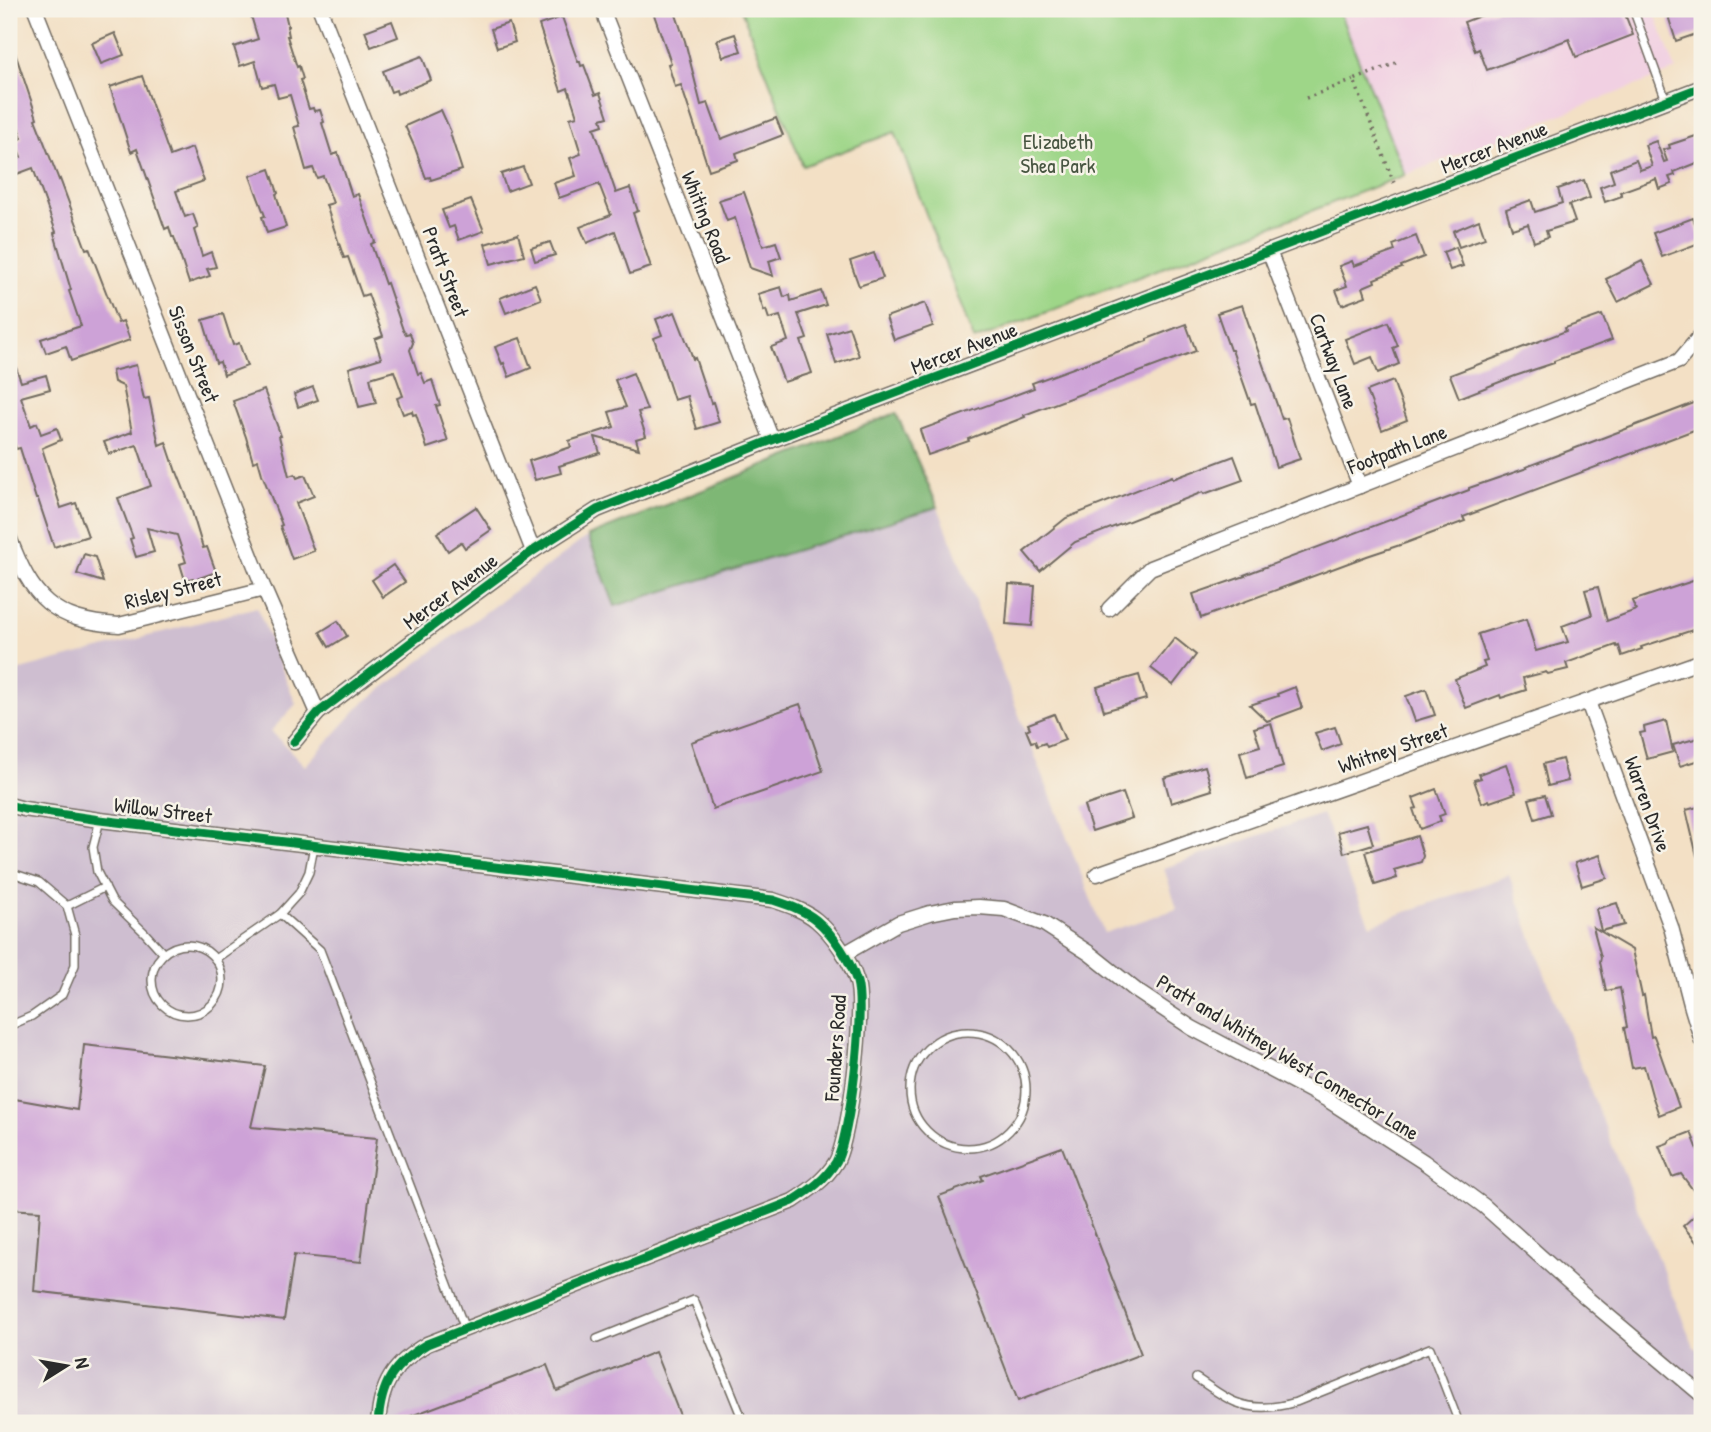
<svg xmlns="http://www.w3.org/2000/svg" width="1711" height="1432" font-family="'Patrick Hand',sans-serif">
<rect width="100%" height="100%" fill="#f7f3e8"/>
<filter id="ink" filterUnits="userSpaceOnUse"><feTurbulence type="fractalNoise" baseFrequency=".0143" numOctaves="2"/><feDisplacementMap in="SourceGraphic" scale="14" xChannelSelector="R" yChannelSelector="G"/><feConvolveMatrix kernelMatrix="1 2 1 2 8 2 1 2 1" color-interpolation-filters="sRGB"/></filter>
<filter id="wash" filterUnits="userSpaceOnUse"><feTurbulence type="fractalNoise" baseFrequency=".00686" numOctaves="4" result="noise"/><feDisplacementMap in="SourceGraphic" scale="28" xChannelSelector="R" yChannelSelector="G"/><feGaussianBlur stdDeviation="1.57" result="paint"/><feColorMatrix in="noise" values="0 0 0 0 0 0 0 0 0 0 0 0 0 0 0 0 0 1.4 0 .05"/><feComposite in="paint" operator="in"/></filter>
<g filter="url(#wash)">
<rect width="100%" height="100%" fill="#f3e0c5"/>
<polygon fill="#f1d0e2" points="1338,9 1653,9 1676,70 1405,175"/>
<polygon fill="#cebed0" points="938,507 1104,933 1177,909 1164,868 1322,814 1370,925 1509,875 1544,972 1618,1160 1694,1347 1702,1351 1702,1423 9,1423 9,673 257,607 296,704 271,731 305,766 362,704 588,536 615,606"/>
<polygon fill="#9ed688" stroke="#64805a" stroke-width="2" points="741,9 1338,9 1405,175 974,340 895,132 803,166"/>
<polygon fill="#7eb774" stroke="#547150" stroke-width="2" points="896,413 938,507 615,606 588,536"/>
<g id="blocks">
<g fill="#cda2d7">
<polygon points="249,9 284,9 288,26 287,26 289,36 287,36 297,67 299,66 303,79 300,80 309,109 313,108 314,111 320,110 324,122 322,123 332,155 338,153 352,196 358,194 375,242 371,244 385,284 387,283 403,330 406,334 410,333 413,343 410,350 418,374 421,373 425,383 432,380 440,405 436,406 448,441 427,448 416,414 413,415 412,411 403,414 397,398 403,396 394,371 370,378 376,403 359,407 349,368 381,358 375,339 383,336 368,294 362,296 348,257 344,258 326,205 333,203 323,176 317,178 313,168 306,170 294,127 299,126 290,95 278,98 274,84 262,87 255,61 240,66 234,47 258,39"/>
<polygon points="652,9 674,9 685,41 701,105 708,103 721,139 776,118 783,135 736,153 738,160 709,170 681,85 675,87 668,64 671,63"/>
<polygon points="1498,9 1623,9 1633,35 1576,57 1569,39 1487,70 1479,49 1475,51 1464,22"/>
<polygon points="1681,9 1695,9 1702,32 1676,41 1669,19 1671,12"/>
<polygon points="562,17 578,62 580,62 581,66 584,65 595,95 600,93 608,117 601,119 603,125 594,128 616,193 630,188 638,211 633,213 651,267 630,274 615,231 587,243 580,227 611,215 599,184 559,198 554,183 576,176 570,158 581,154 570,118 577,116 568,88 561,91 539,25"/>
<polygon points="392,21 398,37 371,47 365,31"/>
<polygon points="509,23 515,42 497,48 491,29"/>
<polygon points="115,33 124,55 101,64 92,43"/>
<polygon points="735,34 741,51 723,57 717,40"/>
<polygon points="9,41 11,41 37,118 35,119 59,180 60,179 86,249 89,248 118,323 123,321 130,340 71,361 66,346 46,353 41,339 81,326 69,291 71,290 54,233 56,232 33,168 9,177 9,162 21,157 15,141 22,138 9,101"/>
<polygon points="422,56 431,80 397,94 396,90 391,92 383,71"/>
<polygon points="142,76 170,156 192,148 204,181 176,191 185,217 193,214 198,228 194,230 202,256 211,252 216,267 207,269 210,276 189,283 174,237 172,237 169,227 165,229 137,149 131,152 110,87"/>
<polygon points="441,110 451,132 450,133 462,170 431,180 430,177 426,178 415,148 405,126"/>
<polygon points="1702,134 1702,161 1674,172 1675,175 1669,177 1672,184 1659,189 1656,179 1620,192 1622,196 1605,202 1600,187 1614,182 1610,170 1636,160 1640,170 1652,166 1645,145 1656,141 1664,162 1667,161 1663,150 1670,148 1669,145"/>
<polygon points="523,167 529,183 507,191 501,174"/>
<polygon points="270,169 278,193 276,194 286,227 267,233 262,217 265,216 250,176"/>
<polygon points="1584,180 1590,198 1569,205 1575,222 1546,231 1548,237 1534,242 1528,224 1512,229 1506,209 1531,200 1535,212 1562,203 1558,189"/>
<polygon points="744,192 763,246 776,242 781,257 769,261 773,276 750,268 735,218 727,221 719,200"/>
<polygon points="471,200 484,231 459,240 454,226 449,228 442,210"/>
<polygon points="1693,218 1702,242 1662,257 1653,233"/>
<polygon points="1479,220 1485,238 1459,247 1453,231"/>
<polygon points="518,234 524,255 491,264 485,244"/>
<polygon points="1416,236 1424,257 1401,266 1402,268 1374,279 1375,282 1363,287 1366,296 1342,305 1336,290 1347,286 1339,266 1352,261 1354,266 1395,251 1393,245"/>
<polygon points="550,242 555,255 535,261 531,248"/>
<polygon points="1456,247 1463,266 1450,270 1443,252"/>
<polygon points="874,253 883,278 859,286 850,261"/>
<polygon points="1642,261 1654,284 1618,302 1606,279"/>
<polygon points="535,284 541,299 506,313 500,298"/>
<polygon points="781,287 784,297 790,295 791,301 821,291 826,305 798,314 807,339 801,341 812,373 784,382 771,347 788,341 780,316 769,319 766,310 764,311 758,294"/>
<polygon points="925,303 933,326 894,340 886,317"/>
<polygon points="1242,305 1282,419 1287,418 1300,459 1276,467 1255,403 1251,404 1232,350 1230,350 1217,313"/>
<polygon points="675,312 691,353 693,359 695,358 708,397 709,397 711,403 713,402 719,422 697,429 687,396 674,400 654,338 662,335 656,319"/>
<polygon points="223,314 233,345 239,343 247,366 224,375 220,362 216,363 203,320"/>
<polygon points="1602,315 1612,340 1554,361 1554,363 1515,376 1459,398 1450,375 1566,331 1565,328"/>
<polygon points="1388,322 1398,346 1393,348 1399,364 1378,373 1372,357 1355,364 1345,339"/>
<polygon points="1186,324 1196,351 1024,415 1025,417 968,439 969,441 928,455 920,430 1034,388 1032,383 1147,341 1147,339"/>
<polygon points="849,327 859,356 836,364 827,334"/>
<polygon points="520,338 531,368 509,377 504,363 502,364 495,347"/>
<polygon points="9,353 11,353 21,382 46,375 50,389 21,397 31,426 37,423 41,434 57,428 61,440 42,448 61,508 76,503 88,536 54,547 38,499 36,499 20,448 16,449 9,428"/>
<polygon points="136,365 144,399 149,398 159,445 166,442 176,472 177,472 190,505 203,548 207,547 216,572 194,580 193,578 185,580 180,564 186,562 177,535 147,528 154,552 136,557 130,539 133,538 118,498 151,486 137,445 109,454 104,442 132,432 123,386 114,382 112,371"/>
<polygon points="633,373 647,410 638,412 646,436 636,439 639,449 595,437 600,453 559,466 561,473 535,480 529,461 571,447 569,441 614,427 609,412 626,407 615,380"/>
<polygon points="1393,381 1407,420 1382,430 1367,391"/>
<polygon points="313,387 318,400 298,407 294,394"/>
<polygon points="264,390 281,436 279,436 289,476 295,474 297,478 305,475 314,496 296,503 314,551 292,559 280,526 282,525 262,474 258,460 253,462 246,437 233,401"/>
<polygon points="1702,400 1702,427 1463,517 1465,521 1406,543 1367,556 1201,618 1193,594 1245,576 1244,575 1469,490 1469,488 1527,468 1526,467"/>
<polygon points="1234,456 1243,480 1204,494 1203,492 1075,542 1040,571 1024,552 1066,518 1172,476 1173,479"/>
<polygon points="476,507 491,530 465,548 461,542 448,551 437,533"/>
<polygon points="84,554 95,557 103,582 77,574"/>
<polygon points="393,565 405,582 383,597 372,580"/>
<polygon points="1702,578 1702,627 1641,647 1642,649 1622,656 1619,646 1617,647 1616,645 1566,663 1568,669 1548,674 1546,672 1523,678 1526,690 1501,698 1500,695 1466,708 1455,679 1485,667 1483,662 1487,661 1478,634 1526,619 1536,651 1568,642 1562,626 1592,615 1585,590 1598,587 1607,621 1636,610 1632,601"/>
<polygon points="1009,584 1035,586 1032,626 1006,624"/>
<polygon points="338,621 347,636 329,647 320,632"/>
<polygon points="1175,638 1196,655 1173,685 1151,668"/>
<polygon points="1139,675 1146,699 1104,711 1097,687"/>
<polygon points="1295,687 1302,708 1267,721 1250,705 1278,696 1277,694"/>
<polygon points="1426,689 1435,715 1415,721 1406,696"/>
<polygon points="800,704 823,771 713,809 691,742"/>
<polygon points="1054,714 1065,740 1047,747 1045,743 1037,746 1035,741 1031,742 1026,730 1030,728 1028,724"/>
<polygon points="1666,721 1673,752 1647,759 1640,733 1645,732 1644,727"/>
<polygon points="1271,723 1283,767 1247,778 1240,752 1260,746 1254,728"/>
<polygon points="1335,727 1341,744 1322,751 1315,733"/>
<polygon points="1702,737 1702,759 1680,766 1673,745"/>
<polygon points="1562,759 1568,781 1548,786 1543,764"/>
<polygon points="1506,764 1516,793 1490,802 1489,800 1482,803 1474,780 1481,778 1479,774"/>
<polygon points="1205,766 1212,790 1171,803 1164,778"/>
<polygon points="1436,789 1445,814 1439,816 1441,821 1420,829 1413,809 1417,808 1413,798"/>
<polygon points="1123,793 1132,818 1092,831 1084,806"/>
<polygon points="1545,795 1551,814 1535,819 1529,799"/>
<polygon points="1702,806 1702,855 1697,856 1686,810"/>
<polygon points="1367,824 1373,844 1344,853 1338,832"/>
<polygon points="1417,836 1423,856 1421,862 1394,870 1397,878 1375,885 1365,852"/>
<polygon points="1600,855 1607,878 1582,886 1575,863"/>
<polygon points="1617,903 1624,925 1601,931 1596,909"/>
<polygon points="1593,927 1632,950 1642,996 1644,995 1651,1037 1654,1036 1679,1107 1659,1115 1652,1095 1644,1066 1632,1068 1624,1028 1627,1027 1620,988 1606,991 1600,962 1601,957"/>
<polygon points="84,1045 265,1066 251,1127 377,1138 361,1262 294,1255 284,1320 34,1291 40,1211 9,1209 9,1098 77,1110"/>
<polygon points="1691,1132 1702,1160 1702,1202 1681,1174 1672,1177 1659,1146 1668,1143 1670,1140"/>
<polygon points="1062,1147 1141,1354 1018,1401 939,1196 983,1180 981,1176"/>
<polygon points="1702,1209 1702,1249 1683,1226"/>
<polygon points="655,1352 683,1423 395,1423 395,1422 547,1365 557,1391"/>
</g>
</g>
</g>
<g filter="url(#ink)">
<use href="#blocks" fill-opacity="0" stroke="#716a61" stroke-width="2"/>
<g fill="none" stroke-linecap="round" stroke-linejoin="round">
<defs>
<g id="lane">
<polyline points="1633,9 1666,100"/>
<polyline points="100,820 93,847 97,872 112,901 145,933 163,953"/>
<polyline points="314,846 309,872 299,893 280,914 320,950 465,1329"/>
<polyline points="9,872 39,882 67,906 75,935 75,965 62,995 32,1016 9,1026"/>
<polyline points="67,906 105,887"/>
<circle cx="187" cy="980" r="35"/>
<polyline points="215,959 280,914"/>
<circle cx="968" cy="1090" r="58"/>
<polyline points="597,1339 694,1300 744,1423"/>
<path d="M1196,1378C1209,1386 1222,1397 1235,1402C1255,1410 1276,1408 1296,1402L1430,1348L1459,1423"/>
</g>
<g id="street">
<polyline points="35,9 264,589 318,713"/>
<polyline points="320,9 533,551"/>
<polyline points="602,9 772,440"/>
<polyline points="1269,251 1360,486"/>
<path d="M9,537C32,598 52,621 119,625L264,589"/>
<polyline points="1109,609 1150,568 1679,361 1702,334"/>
<polyline points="1588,702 1671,927 1692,1008 1702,1041"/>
<polyline points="294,742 318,713 460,605 533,551 597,510 772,440 1702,87"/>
<path d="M9,805L24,809L100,820L773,900C788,905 804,910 816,920C834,935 850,960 857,982C865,1010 850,1137 836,1162C825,1180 810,1190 793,1201L427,1344C393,1364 381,1384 378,1423"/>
<polyline points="1097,874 1702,661"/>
<polyline points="844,954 898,923 930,913 955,908 979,907 1004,909 1044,924 1089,953 1138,992 1192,1028 1328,1100 1424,1162 1484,1206 1588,1299 1702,1395"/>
</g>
</defs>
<use href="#lane" stroke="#716a61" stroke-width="10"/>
<use href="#street" stroke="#716a61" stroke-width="17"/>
<g stroke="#716a61" stroke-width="3.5" stroke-dasharray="2 5" stroke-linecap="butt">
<polyline points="1306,98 1354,80"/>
<polyline points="1394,183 1354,80 1396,63"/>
</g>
<use href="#lane" stroke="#fff" stroke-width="7"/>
<use href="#street" stroke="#fff" stroke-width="14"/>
<defs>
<g id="cycleway">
<polyline points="294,742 318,713 460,605 533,551 597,510 772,440 1702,87"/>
<path d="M9,805L24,809L100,820L773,900C788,905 804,910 816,920C834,935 850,960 857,982C865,1010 850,1137 836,1162C825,1180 810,1190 793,1201L427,1344C393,1364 381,1384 378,1423"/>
</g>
</defs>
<use href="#cycleway" stroke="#f7f3e8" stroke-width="13"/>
<use href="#cycleway" stroke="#00873e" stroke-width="9"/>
</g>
</g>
<g text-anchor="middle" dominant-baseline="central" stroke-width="5" stroke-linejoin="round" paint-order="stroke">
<g font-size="21" fill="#485642" stroke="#f7f3e8">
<text x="1058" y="141">Elizabeth<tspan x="1058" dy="24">Shea Park</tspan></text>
</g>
<g font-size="21" fill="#2b2b2b" stroke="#f7f3e8">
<text transform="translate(1494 147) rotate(-21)">Mercer Avenue</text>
<text transform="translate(706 217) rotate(68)">Whiting Road</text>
<text transform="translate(446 272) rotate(69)">Pratt Street</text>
<text transform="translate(964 348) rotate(-21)">Mercer Avenue</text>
<text transform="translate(194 354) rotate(68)">Sisson Street</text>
<text transform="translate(1334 361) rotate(69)">Cartway Lane</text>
<text transform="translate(1397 449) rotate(-21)">Footpath Lane</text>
<text transform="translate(173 590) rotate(-14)">Risley Street</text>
<text transform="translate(450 591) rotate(-37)">Mercer Avenue</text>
<text transform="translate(1393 748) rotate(-19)">Whitney Street</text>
<text transform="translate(1648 804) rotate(70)">Warren Drive</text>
<text transform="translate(163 810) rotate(7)">Willow Street</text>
<text transform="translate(835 1048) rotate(-86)">Founders Road</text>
<text transform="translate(1288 1057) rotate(31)">Pratt and Whitney West Connector Lane</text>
</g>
</g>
<rect width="1711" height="1432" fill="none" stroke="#f7f3e8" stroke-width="35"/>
<g transform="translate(66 1366) rotate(79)" stroke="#f7f3e8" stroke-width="5" paint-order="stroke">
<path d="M0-5L12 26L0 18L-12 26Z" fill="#2b2b2b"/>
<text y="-10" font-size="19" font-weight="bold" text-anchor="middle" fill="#2b2b2b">N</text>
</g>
</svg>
